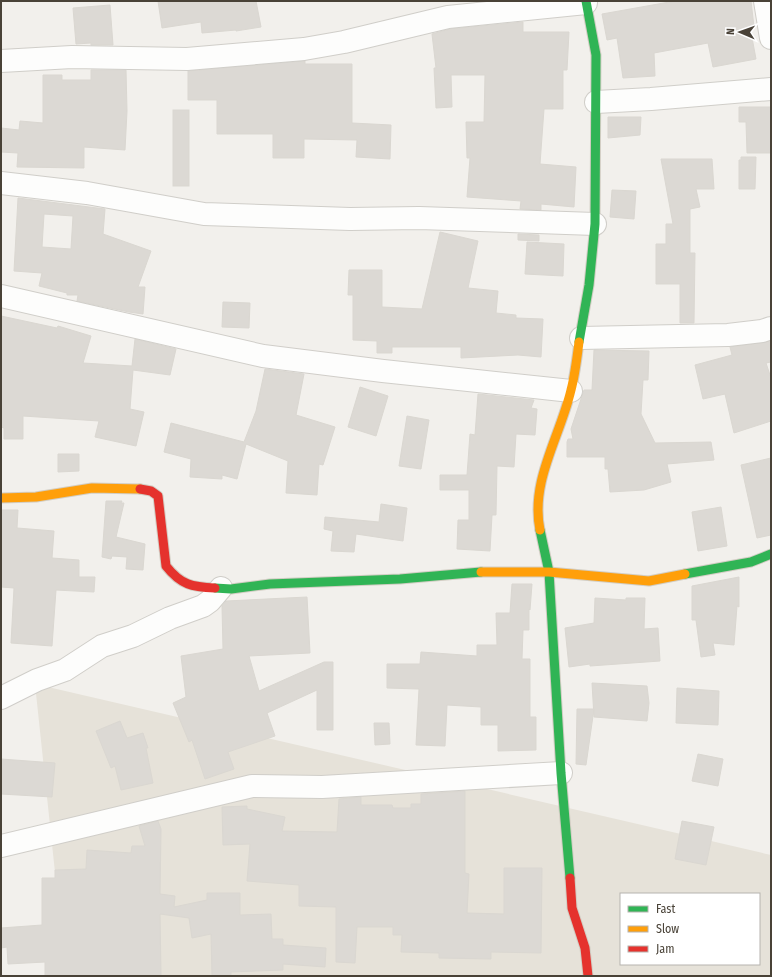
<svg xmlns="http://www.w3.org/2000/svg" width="772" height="977" font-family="'Fira Sans Condensed',sans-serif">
<rect width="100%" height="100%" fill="#f2f0ec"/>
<path fill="#e6e2d9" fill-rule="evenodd" d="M35,684L771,855V976H66ZM621,894H759V964H621Z"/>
<g fill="#dcd9d4" stroke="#dad7d1" fill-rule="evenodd">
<polygon points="158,1 256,1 261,27 236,31 236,30 202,33 201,22 162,28"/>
<polygon points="675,1 751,1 754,27 750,27 756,59 713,67 708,43 654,53 655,76 623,78 617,38 607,40 602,14"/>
<polygon points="110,5 113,45 91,45 91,43 76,44 73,8"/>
<polygon points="523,22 523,32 569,32 567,70 563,70 563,109 544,109 540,164 576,167 574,207 541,204 541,210 520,209 521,201 467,197 470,158 467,158 466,122 484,122 485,75 451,75 452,107 436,108 434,68 436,68 432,34 450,29"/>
<polygon points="305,61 305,64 352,64 352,123 391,125 390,159 356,157 357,140 304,139 304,158 273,158 273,134 217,134 217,100 188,100 188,71"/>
<polygon points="91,70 126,70 127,111 125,150 84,147 84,168 17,167 18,153 1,152 1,128 19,130 20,121 43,123 43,75 62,75 62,80 91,80"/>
<polygon points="739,107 771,107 771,153 747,153 746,122 739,122"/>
<rect x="173" y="110" width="16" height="76"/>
<polygon points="608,117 641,117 640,135 608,138"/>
<polygon points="741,157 756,157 755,189 739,189 739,160 741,160"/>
<polygon points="661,159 712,159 714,189 696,189 700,207 690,209 690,253 695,253 694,323 680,323 680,284 656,284 656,244 666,244 666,224 673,224"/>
<polygon points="612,190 636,191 634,219 610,217"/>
<path d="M18,198L105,209L103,234L151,251L138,287H145L143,314L129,312L77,301L78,295H67V293L39,286L42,273L14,271ZM44,214L73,216L71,249L42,247Z"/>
<polygon points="440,232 478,241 468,288 498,291 496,313 516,315 516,318 543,319 541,357 518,355 461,358 461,347 392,347 392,353 377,353 377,341 353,340 353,295 348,295 349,270 382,270 382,307 422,309"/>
<polygon points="518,234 539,235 539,241 518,240"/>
<polygon points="527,242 564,244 563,276 525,274"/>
<polygon points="223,302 250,303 249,328 222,327"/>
<polygon points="1,316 57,328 58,326 91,336 83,363 132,366 135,339 176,349 170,375 133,370 130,409 144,412 136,446 95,437 99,421 23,416 23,439 4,439 4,428 1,427"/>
<polygon points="771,341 771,362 766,363 771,378 771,421 734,433 725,394 703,399 695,365 732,355 730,347"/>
<polygon points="594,350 649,351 648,380 643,380 641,414 655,443 711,442 714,460 667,464 671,482 644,490 610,492 608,469 605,469 605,457 567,457 567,442 568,439 573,439 571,429 584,390 592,390"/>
<polygon points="265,369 304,374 296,415 335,427 323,465 319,464 317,495 286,493 288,461 246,444 237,479 222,475 222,479 190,477 191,459 164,452 171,423 244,442 256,411"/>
<polygon points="360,387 388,396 376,436 348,427"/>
<polygon points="478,394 534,400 531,408 537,409 535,435 516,434 514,467 497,466 496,515 492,515 490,551 457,549 458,520 469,520 469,490 440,490 440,475 467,475 470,434 475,435"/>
<polygon points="407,416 429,420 421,469 399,466"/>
<polygon points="58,454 79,454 79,471 58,472"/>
<polygon points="771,458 771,535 757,538 741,465"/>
<polygon points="106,501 122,501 121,503 124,503 116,537 145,544 143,570 126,569 127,557 112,556 111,559 102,557"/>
<polygon points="381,504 407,508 403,541 356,534 354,552 331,551 333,531 324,529 325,517 379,522"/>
<polygon points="721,507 727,546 698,551 692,512"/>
<polygon points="1,510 18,510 17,528 54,531 52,558 79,560 79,577 95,577 94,592 56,590 52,646 11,643 14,588 1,587"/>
<polygon points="739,577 739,607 737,606 734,645 713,643 715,655 701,657 696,620 692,620 692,586"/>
<polygon points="512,584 532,584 530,610 529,609 529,630 523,630 522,659 530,659 530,717 536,717 536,750 498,751 498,725 481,725 481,707 447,705 445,746 416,745 419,689 387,688 387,664 420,664 421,652 477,656 477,645 497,645 496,613 510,613"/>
<polygon points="307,597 310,653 249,656 259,691 324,662 333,662 333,730 317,730 317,690 267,713 275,736 228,752 234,769 205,779 192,740 189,742 173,703 186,697 181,656 223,649 222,606 226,601"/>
<polygon points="595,598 626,600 626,598 645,598 644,629 658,628 660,661 590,666 590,664 569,667 565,628 594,623"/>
<polygon points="592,683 647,686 649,703 647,721 594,717"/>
<polygon points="677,688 719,691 718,725 676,723"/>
<polygon points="577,709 594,709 586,765 576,764"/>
<polygon points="120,721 127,738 143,733 148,748 146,748 153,783 121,790 115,766 111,768 96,731"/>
<polygon points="374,723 389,723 390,744 375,745"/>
<polygon points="698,754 723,759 718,786 692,781"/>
<polygon points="1,759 55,763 52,797 1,794"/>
<polygon points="465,791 465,873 469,874 467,913 504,914 504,868 542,868 541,953 491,952 491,959 439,958 439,953 401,952 402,935 393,935 393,927 357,927 355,963 336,962 336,907 299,906 299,885 247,881 250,844 223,845 222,807 247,806 247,809 285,817 282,831 337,832 339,799 361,797 361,805 392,805 393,808 411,808 411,804 421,804 421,794"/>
<polygon points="158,821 161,829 160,894 175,896 174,907 207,900 207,893 240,893 240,915 271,914 272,939 283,939 283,945 326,948 325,967 283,964 283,970 231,972 231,976 212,976 211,934 192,938 189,918 160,914 161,976 45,976 45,962 8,964 7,947 1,948 1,928 42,925 42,878 55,878 55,870 86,869 87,850 131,853 132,846 145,846 139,826"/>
<polygon points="682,821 714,827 706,865 675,859"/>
</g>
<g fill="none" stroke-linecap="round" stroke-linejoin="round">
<defs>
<g id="street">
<polyline points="765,1 771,38"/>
<polyline points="1,61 72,57 187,59 304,49 344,42 448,17 586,3"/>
<polyline points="596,102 651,99 771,89"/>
<polyline points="1,183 87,193 204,214 350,219 419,218 595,224"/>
<polyline points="1,296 263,356 383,371 571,391"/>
<polyline points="581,338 728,335 762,331 771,328"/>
<polyline points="1,698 37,680 65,670 102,646 133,636 170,618 203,606 210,601 221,588"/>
<polyline points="1,846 252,786 322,787 561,773"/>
</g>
<g id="fast">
<polyline points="579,342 589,285 595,224 596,55 586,1"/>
<polyline points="540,530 549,572 561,773 570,878"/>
<polyline points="685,574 751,562 771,554"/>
<polyline points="215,588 231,589 270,584 400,579 481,572"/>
</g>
<g id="slow">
<polyline points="1,498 36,497 92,488 140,489"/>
<path d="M540,530C530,481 560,437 571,390C575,375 577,358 579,342"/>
<polyline points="481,572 549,572 649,581 685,574"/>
</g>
<g id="jam">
<path d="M140,489L151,491L158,496L166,566C181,585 192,587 215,588"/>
<polyline points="570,878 572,908 585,948 588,976"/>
</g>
</defs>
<use href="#street" stroke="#d0cec9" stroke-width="24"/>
<use href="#fast" stroke="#d2cdc3" stroke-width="11"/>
<use href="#slow" stroke="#d2cdc3" stroke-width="11"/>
<use href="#jam" stroke="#d2cdc3" stroke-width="11"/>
<use href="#street" stroke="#fdfdfc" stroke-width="22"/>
<use href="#fast" stroke="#30b455" stroke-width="9"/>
<use href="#slow" stroke="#ff9f0a" stroke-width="9"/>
<use href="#jam" stroke="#e5322d" stroke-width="9"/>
</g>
<rect width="772" height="977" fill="none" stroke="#494237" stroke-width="4"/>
<rect x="620" y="893" width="140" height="72" fill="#ffffff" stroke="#b6b3af"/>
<rect x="628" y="906" width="20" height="6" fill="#30b455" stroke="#b6b3af"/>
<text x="656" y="913" font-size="12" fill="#494237">Fast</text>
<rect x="628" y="926" width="20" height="6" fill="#ff9f0a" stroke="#b6b3af"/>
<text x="656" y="933" font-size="12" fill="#494237">Slow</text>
<rect x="628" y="946" width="20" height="6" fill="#e5322d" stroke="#b6b3af"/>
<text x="656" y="953" font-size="12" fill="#494237">Jam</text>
<g transform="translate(740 32) rotate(272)" stroke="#ffffff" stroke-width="3" paint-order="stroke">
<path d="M0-3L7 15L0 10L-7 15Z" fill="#494237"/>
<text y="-6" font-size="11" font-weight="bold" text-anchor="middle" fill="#494237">N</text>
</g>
</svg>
